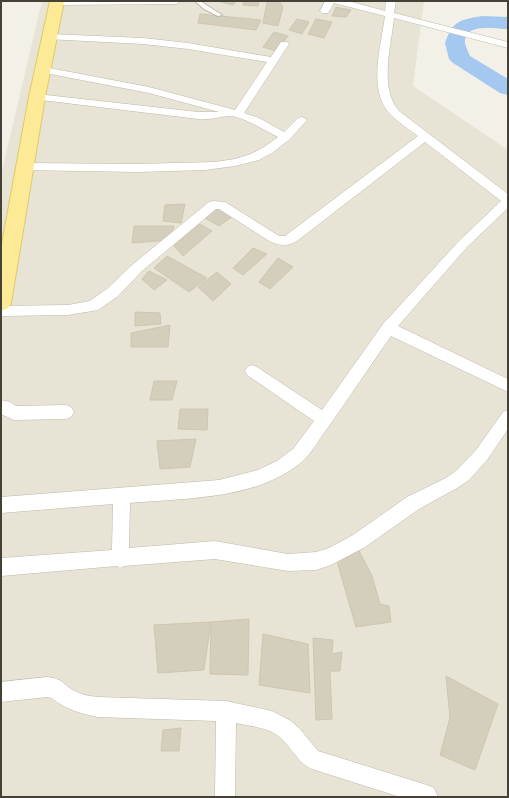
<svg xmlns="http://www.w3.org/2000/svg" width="509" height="798" font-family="Ubuntu,sans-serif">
<rect width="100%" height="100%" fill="#f3f1e7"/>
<polygon fill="#e7e3d5" points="42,1 424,1 413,86 508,150 508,797 1,797 1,175"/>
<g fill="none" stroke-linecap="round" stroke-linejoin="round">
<path fill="#a4c8ef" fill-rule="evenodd" d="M482,16L508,17V29C495,29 464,22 465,43C466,47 468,52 470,56L508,79V95L500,93L453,63L449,59L445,43C453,20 460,20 482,16Z"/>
</g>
<g fill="#d4cebc" stroke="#cfc6b0">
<polygon points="218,1 236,1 233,5"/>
<polygon points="243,1 259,1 258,6 243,5"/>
<polygon points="271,1 279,1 283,7 278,26 263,23 267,2"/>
<polygon points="336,7 351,10 346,17 332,16"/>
<polygon points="200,14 261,20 256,30 198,23"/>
<polygon points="297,19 309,22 302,34 289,30"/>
<polygon points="316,19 332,22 324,38 308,34"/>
<polygon points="274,32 288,36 276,51 263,47"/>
<polygon points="185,204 181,223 163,221 165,205"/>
<polygon points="219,207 233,216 219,226 205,218"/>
<polygon points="200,224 212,231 183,256 174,246"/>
<polygon points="134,226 174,226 170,240 132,243"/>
<polygon points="253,248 267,254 243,275 233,268"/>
<polygon points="167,256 207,278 189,292 154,268"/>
<polygon points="278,258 293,267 270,289 259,282"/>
<polygon points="149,271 167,280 154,290 142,279"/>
<polygon points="217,272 231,284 213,301 198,287"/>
<polygon points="135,312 160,313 161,324 135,326"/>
<polygon points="170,325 168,347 131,347 131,333"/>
<polygon points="154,381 177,381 172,400 150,400"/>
<polygon points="180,409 208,409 207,430 178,429"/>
<polygon points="196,439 190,467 160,469 157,441"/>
<polygon points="357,547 372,576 380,604 389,606 391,622 356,627 336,558"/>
<polygon points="249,619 248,675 210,674 211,622"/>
<polygon points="211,622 204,670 158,673 154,625"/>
<polygon points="263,634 308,644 310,693 259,685"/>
<polygon points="313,638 333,640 332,654 342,652 340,671 330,671 332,719 316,720"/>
<polygon points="446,676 498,704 475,770 440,755 450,718"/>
<polygon points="181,728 179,751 161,751 163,730"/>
</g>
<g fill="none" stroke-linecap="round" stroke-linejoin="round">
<defs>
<polygon id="lane" points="195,1 200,1 222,15 218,16 204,9"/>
<g id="street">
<polygon points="53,1 181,1 176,4 57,5 54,4"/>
<path d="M325,1H348L385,11L386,1H396L394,13L508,42V48L394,18C391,47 379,88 399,111L508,194V208L467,247L398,326L508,379V392L391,336C370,366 350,396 329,426C321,436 313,451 304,460C259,500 186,498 130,503L129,548L215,541L288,554L316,552L329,548L353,535L407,497L446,478L457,470L476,450L503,412L508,410V429L487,460L469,480L457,488L419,509L365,547L331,565L316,570L288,571L215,559L124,566L120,568L117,566L1,576V558L112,550L113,504L1,513V497L219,480L258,470L277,461L293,449L314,421L247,375L245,371L247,367L252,365L257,367L322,410L383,324L459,241L501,201L425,142L297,241C288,246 281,246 271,242L219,209H216L142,271L118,296L98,310L68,315L1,316V306L68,305L90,301L108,288L132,265L209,202L213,201L225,202L279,236H285L418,136C409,129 399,123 391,115C367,92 381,46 385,16L334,3L328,13H322L320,11Z"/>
<path d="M50,34L143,38L188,43L271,57L281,42H287L289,44L244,113L259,118L284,132L298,118L302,117L307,120L290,139L272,153L259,160L235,166L205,170L137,172L21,170L19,167L21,164L25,163L137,164L215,162L235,159L251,154L264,147L278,137C267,132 241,115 229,116C218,117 211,120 198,119L33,99L32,97L37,94L198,112H219L149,93L40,72L39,70L40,68L44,67L149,87L235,110L267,62L188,49L143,44L47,39L45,37Z"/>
<polygon points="1,400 10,402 16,406 66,405 71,407 74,412 71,417 66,419 14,420 1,414"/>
<path d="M47,677C65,679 62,685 75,691C82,695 90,696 97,697L226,701L272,711L291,721L300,729L318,751L427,785L434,788L437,795V797H400L312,769C296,762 291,745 277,735C266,727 249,726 236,723L235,797H215L216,721L97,717C84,714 72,711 60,704C55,701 53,697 47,697L1,702V682Z"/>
</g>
<polygon id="primary" points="50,1 64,1 45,97 11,303 8,308 1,311 1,249 29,97"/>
</defs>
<use href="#lane" stroke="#beb9aa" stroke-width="2"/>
<use href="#street" stroke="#beb9aa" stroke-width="1"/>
<use href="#primary" stroke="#e1ca67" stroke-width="2"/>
<use href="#lane" fill="#fff" fill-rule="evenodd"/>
<use href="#street" fill="#fff" fill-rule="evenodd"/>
<use href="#primary" fill="#fcea97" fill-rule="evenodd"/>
</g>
<rect width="509" height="798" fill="none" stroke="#464136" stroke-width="4"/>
</svg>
